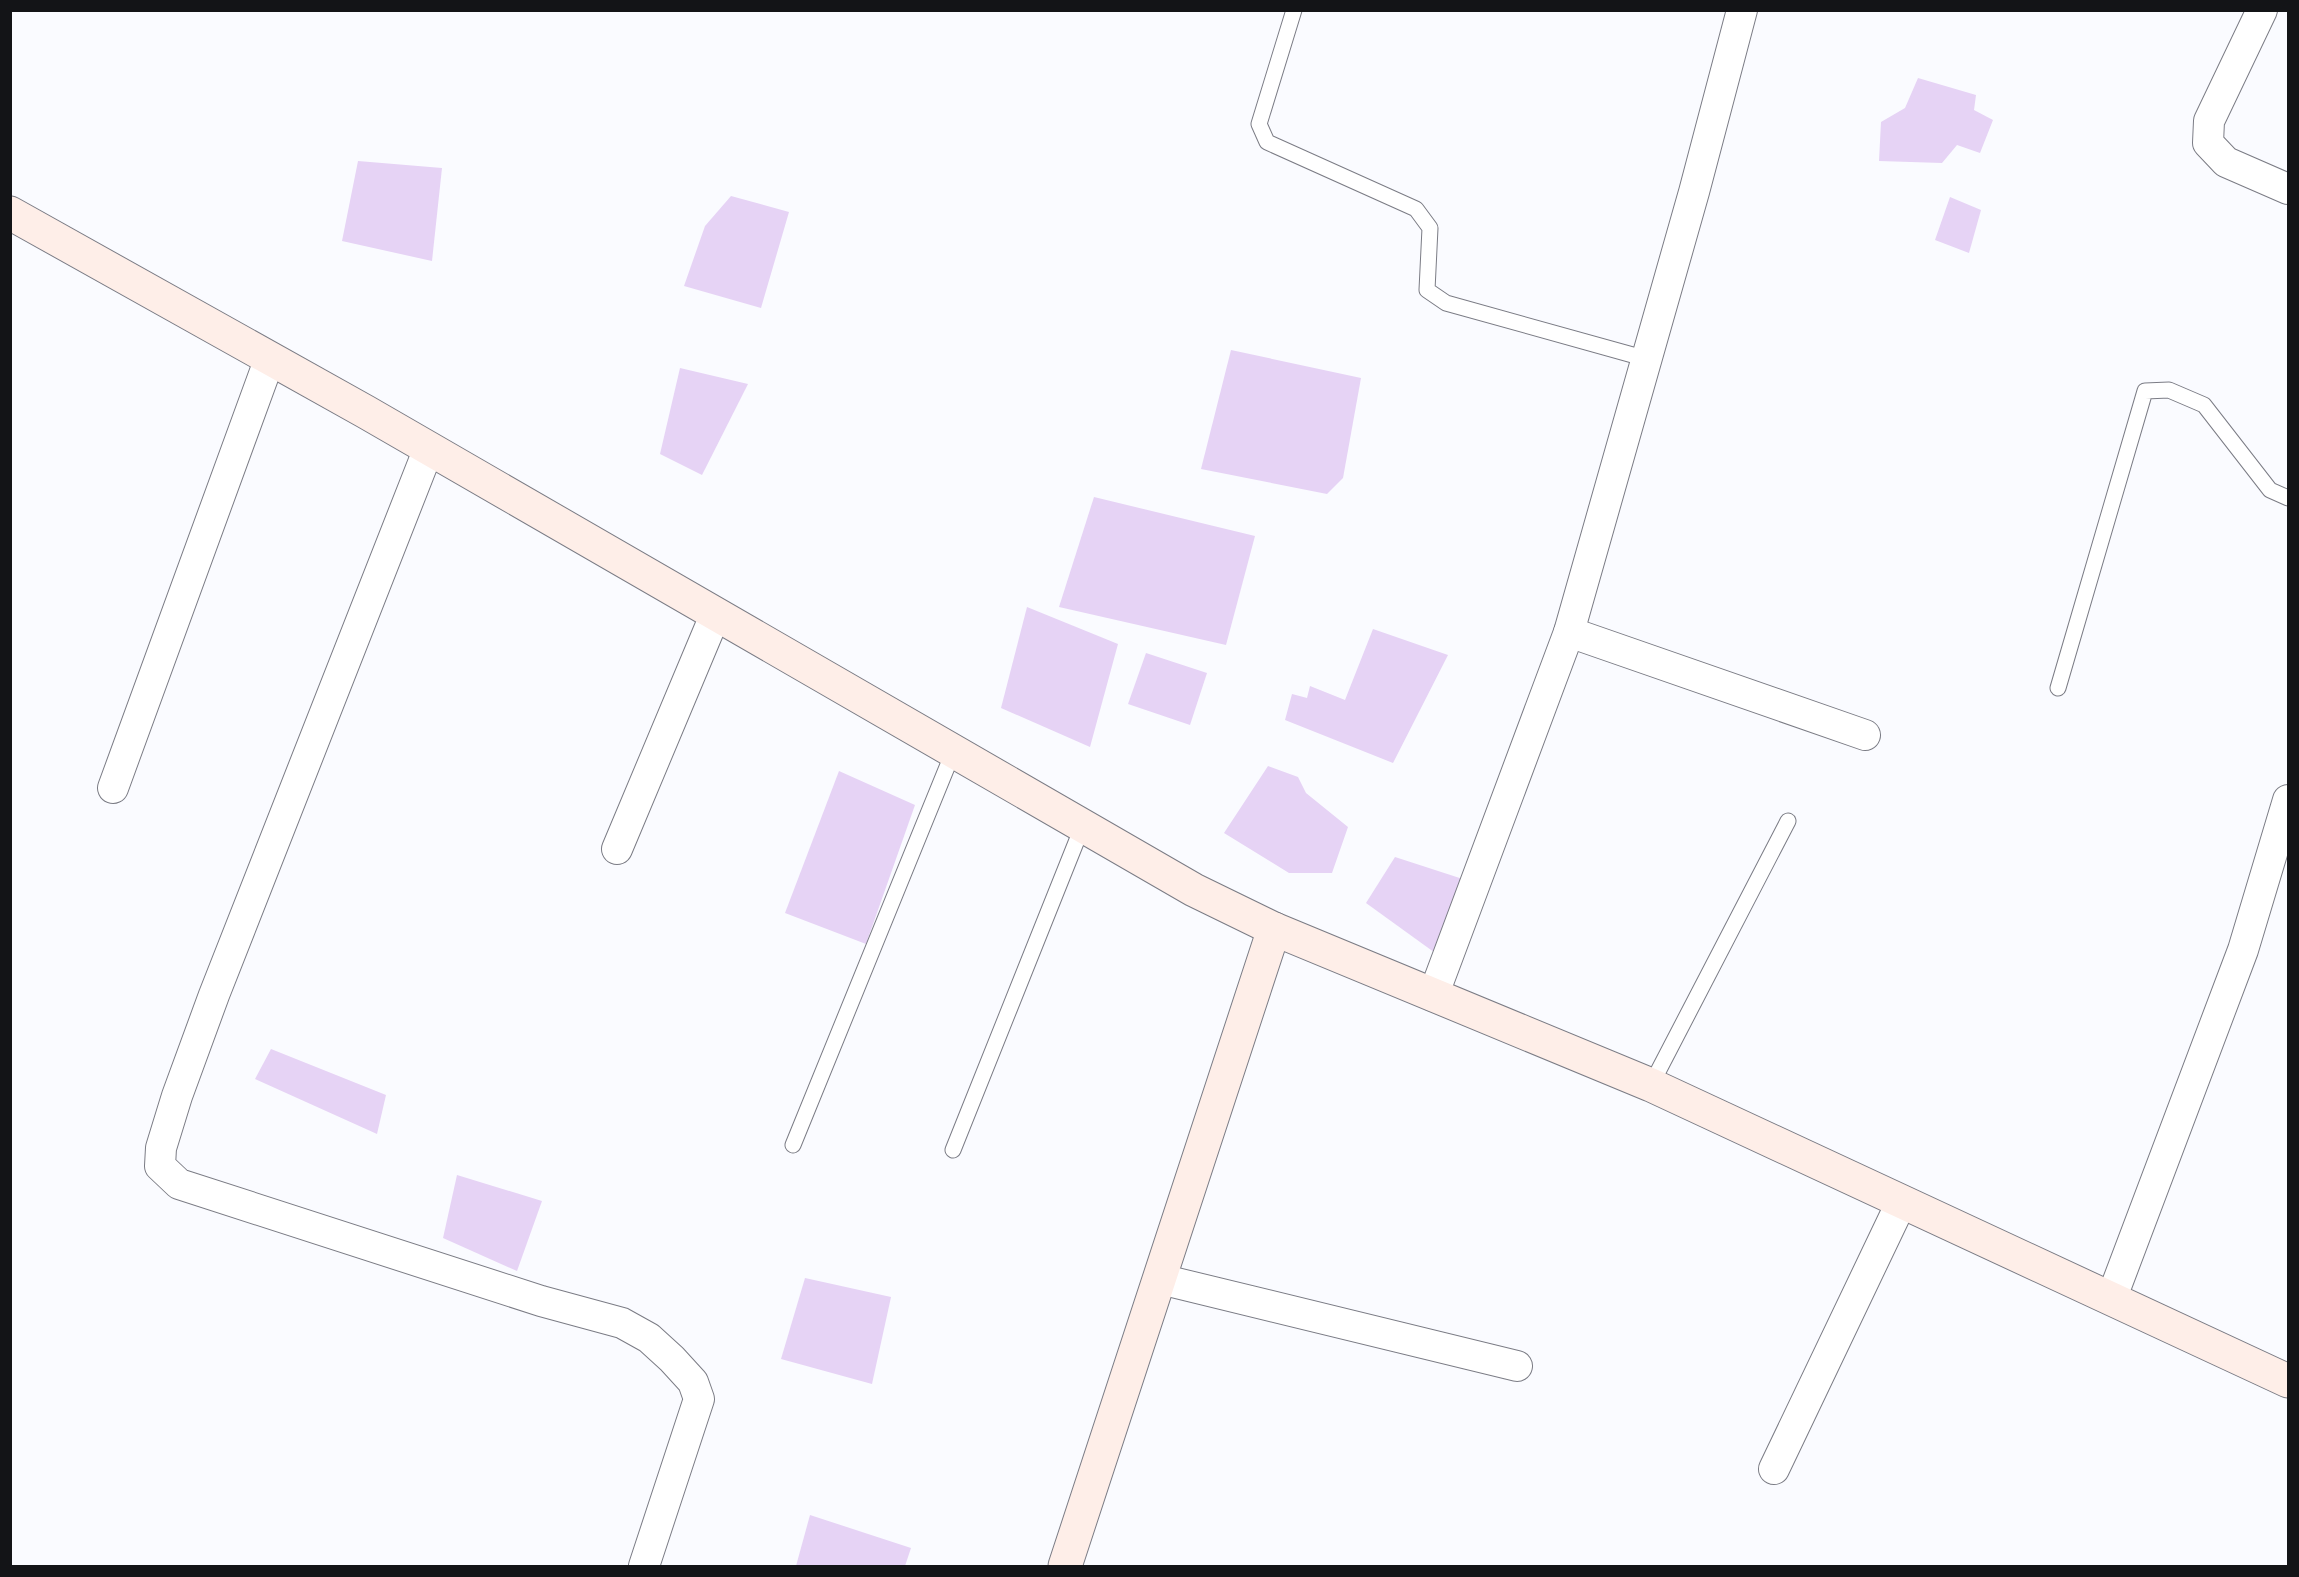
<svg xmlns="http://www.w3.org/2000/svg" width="2299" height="1577" font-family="'DM Sans',sans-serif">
<rect width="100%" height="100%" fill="#fafbff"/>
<g fill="#e6d3f5">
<polygon points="1918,78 1976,95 1974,110 1993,120 1980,153 1957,145 1942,163 1879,161 1881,122 1905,108"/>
<polygon points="358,161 442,168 432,261 342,241"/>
<polygon points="731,196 789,212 761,308 684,286 705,226"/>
<polygon points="1950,197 1981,210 1969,253 1935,240"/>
<polygon points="1231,350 1361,378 1343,478 1327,494 1201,469"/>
<polygon points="680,368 748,384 702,475 660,454"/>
<polygon points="1094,497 1255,536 1226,645 1059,607"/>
<polygon points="1027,607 1118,644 1090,747 1001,708"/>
<polygon points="1373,629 1448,655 1393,763 1285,720 1292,694 1307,698 1310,686 1345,700"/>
<polygon points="1146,653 1207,673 1190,725 1128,704"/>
<polygon points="1268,766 1298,777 1306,793 1348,827 1332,873 1289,873 1224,833"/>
<polygon points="839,771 915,805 866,944 785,913"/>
<polygon points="1395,857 1472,882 1438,955 1366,903"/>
<polygon points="271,1049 386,1095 377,1134 255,1079"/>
<polygon points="457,1175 542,1201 517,1271 443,1238"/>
<polygon points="805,1278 891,1297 872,1384 781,1359"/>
<polygon points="810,1515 911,1548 905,1566 796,1566"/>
</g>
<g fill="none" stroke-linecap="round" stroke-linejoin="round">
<defs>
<g id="lane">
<polyline points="1294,10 1259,124 1267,142 1416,209 1430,228 1427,290 1446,303 1647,359"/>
<polyline points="2058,688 2145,391 2169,390 2204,405 2270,490 2288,498"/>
<polyline points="1651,1085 1788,821"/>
<polyline points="793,1145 954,750"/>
<polyline points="953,1150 1083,825"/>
</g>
<g id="street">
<polyline points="2262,10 2209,121 2208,143 2226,162 2288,189"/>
<polyline points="429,448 214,995 177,1096 161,1148 160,1166 179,1184 541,1301 622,1323 649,1338 672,1359 693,1382 699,1399 644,1566"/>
<polyline points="1569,632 1865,735"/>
<polyline points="113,788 270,358"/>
<polyline points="617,849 716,613"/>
<polyline points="1433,996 1569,632 1694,192 1742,10"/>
<polyline points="1160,1279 1517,1366"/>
<polyline points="2112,1297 2243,950 2288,800"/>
<polyline points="1774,1469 1902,1201"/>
</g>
<g id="secondary">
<polyline points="10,213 366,412 1194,890 1274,929 1651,1085 2288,1381"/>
<polyline points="1065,1566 1274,929"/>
</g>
</defs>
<use href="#lane" stroke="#7b7c85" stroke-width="17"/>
<use href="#street" stroke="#7b7c85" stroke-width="32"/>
<use href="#secondary" stroke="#7b7c85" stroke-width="35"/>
<use href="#lane" stroke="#fff" stroke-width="15"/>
<use href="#street" stroke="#fff" stroke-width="30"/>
<use href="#secondary" stroke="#feeee8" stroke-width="33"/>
</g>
<rect width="2299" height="1577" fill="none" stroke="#131417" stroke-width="24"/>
</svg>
